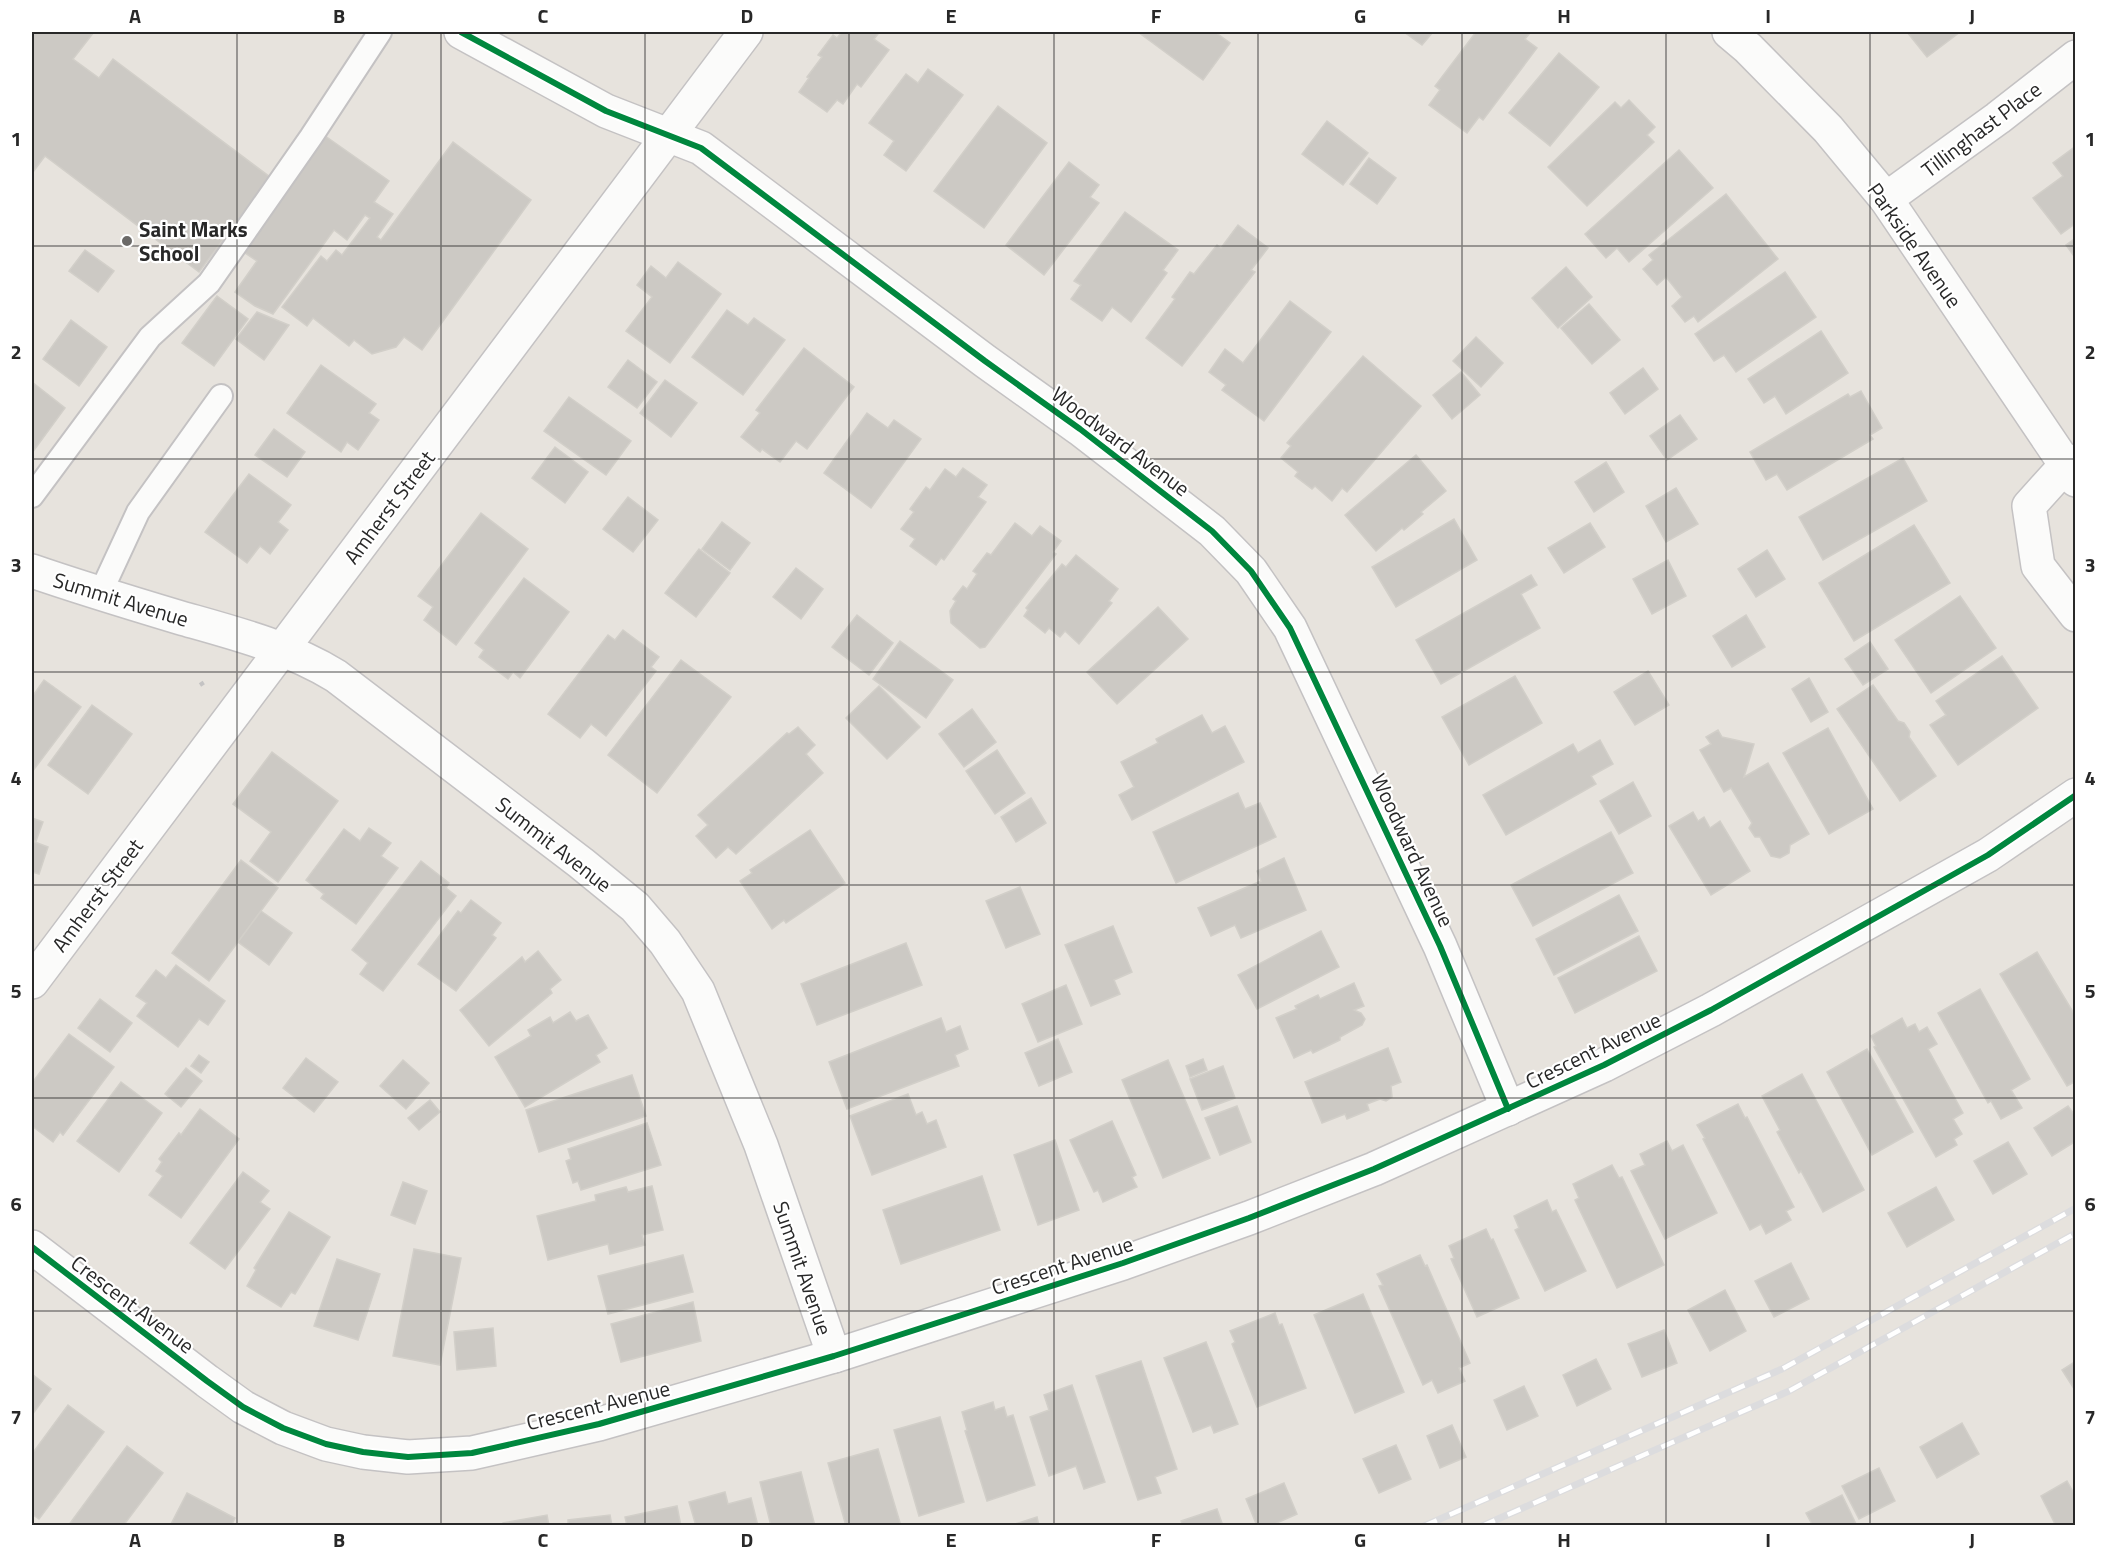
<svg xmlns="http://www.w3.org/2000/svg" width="2107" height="1557" font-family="'Titillium Web',sans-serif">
<rect width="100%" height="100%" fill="#e7e3dd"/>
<g fill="#ccc9c4" stroke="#d2cfc9" stroke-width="1.5">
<polygon points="32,32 94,32 73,59 99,78 113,59 270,177 199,272 45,156 33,172 32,171"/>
<polygon points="842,32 875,32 878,34 874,39 889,50 861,87 857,84 843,104 837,100 827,112 799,92 809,78 807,77 822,57 818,55 833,35 837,38"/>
<polygon points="1138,32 1215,32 1230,43 1203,80"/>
<polygon points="1404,32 1433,32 1422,45"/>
<polygon points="1476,32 1528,32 1530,33 1525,39 1537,48 1483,120 1479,117 1467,133 1429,105 1440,90 1435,86"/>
<polygon points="1907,32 1960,32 1927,57"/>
<polygon points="1559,53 1599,87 1550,146 1509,113"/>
<polygon points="928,69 963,95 906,171 884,155 894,141 869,123 906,74 918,83"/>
<polygon points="1629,100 1655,127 1647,135 1654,142 1587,206 1548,167 1615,102 1621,108"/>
<polygon points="998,106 1047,143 984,228 934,191"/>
<polygon points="1327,121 1368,153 1343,185 1302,154"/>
<polygon points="321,133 389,181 374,202 393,214 377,237 381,240 453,142 531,200 422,350 404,337 396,347 372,354 354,340 349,346 313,318 307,326 282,307 321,256 327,261 336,250 342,255 370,218 365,215 347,240 334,230 273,314 255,306 235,292 257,261 239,249"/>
<polygon points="2076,146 2076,223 2061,234 2033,198 2063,176 2053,163"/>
<polygon points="1679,150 1713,188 1629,262 1617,248 1606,258 1585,234"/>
<polygon points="1369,158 1396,178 1377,204 1350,184"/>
<polygon points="1069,162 1099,185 1090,197 1099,203 1044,275 1006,245"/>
<polygon points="1726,194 1778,259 1698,322 1694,316 1685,322 1672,306 1682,297 1666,277 1657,285 1643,269 1653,260 1649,255"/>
<polygon points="1125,212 1178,250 1163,270 1167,273 1131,322 1112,307 1102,321 1071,299 1081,285 1074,281"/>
<polygon points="1238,225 1268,248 1251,270 1255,272 1182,366 1146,338 1175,299 1172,297 1190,272 1194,274 1217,245 1221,248"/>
<polygon points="2076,238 2076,259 2066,245"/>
<polygon points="85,250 114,271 98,292 69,271"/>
<polygon points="678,262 721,294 670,363 626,331 652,297 637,285 651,266 666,278"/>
<polygon points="1566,267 1592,297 1558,328 1532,298"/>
<polygon points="1785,272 1816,317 1736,372 1724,355 1714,361 1695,334"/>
<polygon points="217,296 248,319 214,366 182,343"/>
<polygon points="1290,301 1331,332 1264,421 1222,390 1226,385 1209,372 1225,349 1243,363"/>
<polygon points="1589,304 1620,340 1592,364 1561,328"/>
<polygon points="727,310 748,325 754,318 785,340 743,395 692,357"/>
<polygon points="257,312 289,325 264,360 236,339"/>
<polygon points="71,320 107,347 79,386 43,359"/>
<polygon points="1821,331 1848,373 1786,414 1775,396 1764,403 1748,379"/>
<polygon points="1476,337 1503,363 1481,387 1453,361"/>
<polygon points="804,348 854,387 807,449 796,441 780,462 762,449 760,452 741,437 760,413 756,410"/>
<polygon points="1363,356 1421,406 1347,492 1342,488 1332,501 1315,486 1312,489 1295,476 1298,472 1281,458 1291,446 1287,443"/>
<polygon points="628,360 657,382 637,408 608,387"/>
<polygon points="321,365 376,404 369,413 379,420 358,450 347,442 341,452 287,413"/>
<polygon points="1643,368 1658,389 1625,414 1610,393"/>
<polygon points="1461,372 1480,395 1452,419 1433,395"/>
<polygon points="665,380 697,403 671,437 640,413"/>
<polygon points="32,382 65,408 32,453"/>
<polygon points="1861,391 1882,428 1870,435 1873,439 1787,490 1777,474 1766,480 1750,452 1848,394 1850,397"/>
<polygon points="569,397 631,441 606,475 544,431"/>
<polygon points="867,413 888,428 894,420 921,439 871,508 824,473"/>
<polygon points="1680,415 1697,439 1667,460 1650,436"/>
<polygon points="274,429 305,452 287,477 255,455"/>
<polygon points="555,447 588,472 565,503 532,478"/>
<polygon points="1416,455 1446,491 1421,512 1423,514 1404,530 1402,528 1376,551 1345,515"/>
<polygon points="1903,458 1927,501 1823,560 1799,517"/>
<polygon points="1606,462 1624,492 1594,512 1575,482"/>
<polygon points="963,468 987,485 978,497 986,502 944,560 941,558 936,565 910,546 915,539 901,529 914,512 910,509 926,487 930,490 945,469 956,477"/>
<polygon points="249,474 291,505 278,522 288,530 270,554 260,546 247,563 205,532"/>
<polygon points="1676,488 1698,524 1666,542 1646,506"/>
<polygon points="628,497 658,520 633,552 603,529"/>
<polygon points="481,513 528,549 456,645 424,620 433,607 418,596"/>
<polygon points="1454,519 1477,560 1396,607 1372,567"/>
<polygon points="722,522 750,543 730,570 702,549"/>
<polygon points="1015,523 1032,536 1040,526 1061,541 1053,552 1056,554 985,647 980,648 951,623 950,611 956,601 953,599 963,586 967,589 977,574 973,571 987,553 991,555"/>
<polygon points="1590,523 1605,547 1564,573 1548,548"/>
<polygon points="1914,525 1950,583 1854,641 1819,583"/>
<polygon points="699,549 730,573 696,617 665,593"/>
<polygon points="1767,550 1785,579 1756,597 1738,569"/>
<polygon points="1076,555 1118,589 1109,601 1112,603 1079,644 1065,631 1060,637 1049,628 1045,633 1024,616 1028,610 1026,608 1062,564 1066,567"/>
<polygon points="1668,560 1686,596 1652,614 1633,579"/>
<polygon points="796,568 823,589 801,619 773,597"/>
<polygon points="1531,575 1537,585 1521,594 1540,628 1441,684 1416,640"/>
<polygon points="524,578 569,612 520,678 513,672 508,679 479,657 484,650 475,643"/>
<polygon points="1960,596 1996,648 1931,693 1895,640"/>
<polygon points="1158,607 1188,639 1117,704 1087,672"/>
<polygon points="857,615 893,643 869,675 832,647"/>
<polygon points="1746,615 1765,647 1732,667 1713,636"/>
<polygon points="623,630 659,657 651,667 656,671 606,736 591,724 580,738 548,714 608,635 615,640"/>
<polygon points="900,641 953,680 926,718 873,679"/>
<polygon points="1870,642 1888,669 1863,685 1845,659"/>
<polygon points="2002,656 2038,708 1958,765 1930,725 1946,715 1936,701"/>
<polygon points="681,660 731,697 657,793 608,755"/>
<polygon points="1648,671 1669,705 1635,725 1614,692"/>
<polygon points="1515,676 1542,723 1469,765 1442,717"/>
<polygon points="1809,678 1828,712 1811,722 1792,689"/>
<polygon points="44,680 81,707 32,772 32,697"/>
<polygon points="1873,685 1898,721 1904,723 1910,732 1909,737 1936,776 1900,801 1837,709"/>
<polygon points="879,686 920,727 887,759 846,718"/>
<polygon points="92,705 132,734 88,794 48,765"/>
<polygon points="972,709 996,742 964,767 939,734"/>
<polygon points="1202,715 1212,733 1225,726 1244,762 1132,820 1119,795 1134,787 1121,762 1158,743 1156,739"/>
<polygon points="798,727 815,745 806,754 823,773 736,854 728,847 716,858 696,836 708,825 698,815 787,733 789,734"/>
<polygon points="1828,728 1873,809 1829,834 1783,753"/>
<polygon points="1718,730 1722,737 1754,744 1744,777 1768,763 1809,834 1790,845 1789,853 1780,858 1771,856 1760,837 1755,837 1749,828 1752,823 1731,788 1724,792 1700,750 1711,744 1706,737"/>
<polygon points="1600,740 1613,764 1591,776 1596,784 1506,835 1483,795 1573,744 1578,753"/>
<polygon points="997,750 1025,793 995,814 966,771"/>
<polygon points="272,752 338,801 278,882 250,861 271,832 233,804"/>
<polygon points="1633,782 1651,816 1619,834 1600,801"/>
<polygon points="1238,793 1245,809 1260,803 1276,837 1176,883 1153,832"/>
<polygon points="1031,798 1046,823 1016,842 1001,817"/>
<polygon points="1693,812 1698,821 1704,817 1710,828 1720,821 1750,871 1711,895 1669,826"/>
<polygon points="32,818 43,822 36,841 32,840"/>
<polygon points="369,828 391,843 381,856 398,868 356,924 321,898 324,894 306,880 344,829 360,841"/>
<polygon points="810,830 845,883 786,923 784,920 772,929 740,881 752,873 750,870"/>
<polygon points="1611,832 1633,873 1533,926 1511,885"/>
<polygon points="32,841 48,847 39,874 32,872"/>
<polygon points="1284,858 1306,910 1241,938 1235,925 1211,936 1198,908 1261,881 1257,871"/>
<polygon points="241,860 278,888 209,981 172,953"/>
<polygon points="421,861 449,883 446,888 456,896 383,991 360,974 368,963 352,950"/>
<polygon points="1020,887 1040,934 1006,948 986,901"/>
<polygon points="1619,895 1638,931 1554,975 1536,939"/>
<polygon points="471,900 501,923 492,935 496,938 456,991 418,964 458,911 461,913"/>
<polygon points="261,911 292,933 269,965 238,942"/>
<polygon points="1113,926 1132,972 1114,980 1120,994 1091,1006 1065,945"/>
<polygon points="1321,931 1339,967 1257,1009 1238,975"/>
<polygon points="1639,936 1657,971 1575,1013 1558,978"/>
<polygon points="906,943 922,985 817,1025 801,984"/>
<polygon points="538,951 561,980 550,989 552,993 489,1046 460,1010 522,957 525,962"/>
<polygon points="2037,952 2076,1017 2076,1081 2067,1086 2000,974"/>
<polygon points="176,965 225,1001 208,1025 199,1019 178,1047 137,1016 147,1003 136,996 156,970 166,978"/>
<polygon points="1354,983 1364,1006 1354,1010 1361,1013 1365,1019 1362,1025 1340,1037 1340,1040 1313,1053 1311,1050 1294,1058 1276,1018 1297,1009 1295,1006 1318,995 1320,999"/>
<polygon points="1066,985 1082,1024 1038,1042 1022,1004"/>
<polygon points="1980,989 2030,1079 2011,1090 2022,1108 2001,1119 1991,1101 1988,1103 1938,1013"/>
<polygon points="100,999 132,1023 110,1052 78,1028"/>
<polygon points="570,1012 576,1021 588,1015 607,1048 596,1055 600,1062 525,1107 495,1057 531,1036 528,1030 550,1017 553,1023"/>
<polygon points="941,1018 946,1032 960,1026 968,1049 955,1055 959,1066 847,1109 829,1062"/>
<polygon points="1902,1018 1907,1028 1915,1024 1919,1032 1927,1027 1937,1044 1928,1049 1963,1113 1953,1119 1962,1134 1954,1139 1957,1145 1936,1157 1874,1047 1876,1046 1871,1036"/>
<polygon points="69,1034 114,1067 63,1135 60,1132 53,1142 32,1126 32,1083"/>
<polygon points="1058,1039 1072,1072 1039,1086 1025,1053"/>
<polygon points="1388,1048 1401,1082 1391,1086 1392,1097 1386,1101 1380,1099 1367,1104 1369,1110 1347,1119 1345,1114 1322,1123 1305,1082"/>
<polygon points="1867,1049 1913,1132 1872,1155 1827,1072"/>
<polygon points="199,1055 209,1062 201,1073 191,1066"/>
<polygon points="306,1058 338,1082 314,1112 283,1088"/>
<polygon points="1203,1059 1207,1070 1190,1077 1186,1066"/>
<polygon points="403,1060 429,1083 406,1109 380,1086"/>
<polygon points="1168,1060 1210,1158 1163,1178 1122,1080"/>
<polygon points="1223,1066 1235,1098 1202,1110 1190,1079"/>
<polygon points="186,1068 202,1081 181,1107 165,1094"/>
<polygon points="1802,1074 1864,1190 1823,1212 1801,1171 1799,1173 1777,1132 1780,1130 1762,1096"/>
<polygon points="632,1075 646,1116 539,1152 526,1110"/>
<polygon points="121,1082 162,1113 119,1172 77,1141"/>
<polygon points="908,1094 916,1115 922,1112 927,1124 936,1120 946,1147 872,1175 850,1116"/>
<polygon points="430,1100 440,1112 419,1130 408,1118"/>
<polygon points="1738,1104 1745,1118 1747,1117 1794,1207 1786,1211 1791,1220 1766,1234 1761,1224 1750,1230 1703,1139 1705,1138 1697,1125"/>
<polygon points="1237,1106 1251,1142 1220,1155 1205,1118"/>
<polygon points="2068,1106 2076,1117 2076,1141 2052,1156 2034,1128"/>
<polygon points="200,1109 239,1139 181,1218 149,1195 163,1176 156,1171 162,1162 159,1159 179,1133 181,1135"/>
<polygon points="1112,1121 1136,1175 1132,1177 1137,1187 1103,1202 1098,1190 1094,1192 1070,1140"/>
<polygon points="647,1123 661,1165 581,1190 578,1181 573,1183 566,1161 571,1159 568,1149"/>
<polygon points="1055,1140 1079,1210 1038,1225 1014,1155"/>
<polygon points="1667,1141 1672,1151 1683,1145 1717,1213 1665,1239 1631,1171 1645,1165 1640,1154"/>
<polygon points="2008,1142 2027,1174 1993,1194 1974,1161"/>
<polygon points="1612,1165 1619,1178 1622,1177 1664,1265 1617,1288 1575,1200 1579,1198 1573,1184"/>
<polygon points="243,1172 269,1191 260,1202 270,1209 225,1269 190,1243"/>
<polygon points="982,1176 1000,1230 901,1264 883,1210"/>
<polygon points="403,1182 427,1191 415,1224 391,1215"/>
<polygon points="652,1186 663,1230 642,1235 645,1245 610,1254 608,1244 548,1260 537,1216 596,1201 595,1195 626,1187 628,1192"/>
<polygon points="1936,1187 1954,1220 1907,1247 1888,1213"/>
<polygon points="1547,1200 1552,1212 1556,1210 1586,1271 1545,1291 1515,1230 1519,1228 1514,1216"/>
<polygon points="289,1212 330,1237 295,1294 291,1292 281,1307 247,1286 256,1270 254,1268"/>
<polygon points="1486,1229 1491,1240 1493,1239 1519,1298 1477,1317 1451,1259 1454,1258 1449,1246"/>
<polygon points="414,1249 461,1258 440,1365 393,1356"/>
<polygon points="683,1255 693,1292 608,1314 598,1276"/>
<polygon points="1420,1255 1425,1266 1427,1265 1470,1363 1459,1368 1465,1381 1438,1393 1432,1380 1423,1385 1379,1286 1383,1285 1377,1274"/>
<polygon points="337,1259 380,1274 358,1340 314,1326"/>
<polygon points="1791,1263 1809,1299 1774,1317 1755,1281"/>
<polygon points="1725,1290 1746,1331 1710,1351 1688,1310"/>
<polygon points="1363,1294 1404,1392 1355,1413 1314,1315"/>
<polygon points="693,1302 701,1341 621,1362 611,1324"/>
<polygon points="1275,1313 1279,1325 1282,1324 1306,1388 1257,1407 1232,1344 1235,1342 1230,1331"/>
<polygon points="493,1328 496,1366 457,1370 454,1332"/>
<polygon points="1664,1330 1677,1363 1642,1377 1628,1344"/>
<polygon points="1206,1342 1238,1424 1214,1433 1211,1425 1193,1432 1164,1358"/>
<polygon points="1596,1359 1611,1389 1577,1406 1563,1375"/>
<polygon points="1141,1361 1177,1469 1155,1477 1161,1493 1138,1500 1096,1376"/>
<polygon points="2076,1361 2076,1392 2062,1370"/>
<polygon points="32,1374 51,1389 32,1415"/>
<polygon points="1072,1385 1105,1482 1084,1489 1076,1466 1049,1476 1030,1417 1049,1410 1044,1395"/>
<polygon points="1524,1386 1538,1416 1507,1430 1494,1400"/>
<polygon points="993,1402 995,1410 1004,1407 1007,1417 1013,1415 1035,1485 987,1501 965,1431 967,1430 962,1412"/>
<polygon points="68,1405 104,1432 39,1519 32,1514 32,1454"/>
<polygon points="940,1417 964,1502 919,1516 894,1430"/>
<polygon points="1962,1423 1979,1454 1937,1478 1920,1447"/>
<polygon points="1452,1425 1466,1457 1440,1468 1427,1436"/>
<polygon points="1396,1445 1411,1479 1379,1493 1363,1459"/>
<polygon points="127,1446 163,1473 123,1526 68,1526"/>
<polygon points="878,1449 901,1526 846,1526 828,1463"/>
<polygon points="1879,1468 1895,1501 1859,1519 1842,1486"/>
<polygon points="801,1472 815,1526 771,1526 760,1482"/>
<polygon points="2067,1481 2076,1497 2076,1524 2056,1526 2041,1496"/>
<polygon points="1284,1483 1297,1514 1270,1526 1257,1526 1246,1499"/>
<polygon points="725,1492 728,1504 751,1498 758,1526 696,1526 689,1502"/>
<polygon points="187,1493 235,1518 231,1526 170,1526"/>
<polygon points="1842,1495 1857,1526 1813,1526 1806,1513"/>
<polygon points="677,1506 681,1526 627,1526 625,1517"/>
<polygon points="1217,1509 1223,1526 1183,1526 1181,1521"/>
<polygon points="547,1515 549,1526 503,1526 503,1523"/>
<polygon points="610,1515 612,1526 568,1526 568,1520"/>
<polygon points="1037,1517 1039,1526 1009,1526"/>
</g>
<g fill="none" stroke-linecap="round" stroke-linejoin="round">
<defs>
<g id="service">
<polyline points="32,496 150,337 209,283 311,137 380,32"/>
<polyline points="100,594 138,512 221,396"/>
</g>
<g id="minor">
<polyline points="461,32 606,111 701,148 985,361 1080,429 1212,531 1251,571 1290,628 1440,946 1508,1109"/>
<polyline points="1886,199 1998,118 2076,57"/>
<polyline points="2076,461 2066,465 2029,506 2038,566 2076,615"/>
<path d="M32,571C81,588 131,603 181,618C234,633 289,647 336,676L581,863L635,907L665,942L698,991L761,1145L834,1356"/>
<polyline points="32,1247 207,1381 243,1407 283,1428 326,1444 363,1452 408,1457 472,1453 599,1424 834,1356 1123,1263 1249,1218 1374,1169 1604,1065 1711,1010 1988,855 2076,795"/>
</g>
<g id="tertiary">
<polyline points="1729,32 1748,48 1828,129 1886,199 2076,480"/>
<polyline points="32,982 746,32"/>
</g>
</defs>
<use href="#service" stroke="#c4c2c3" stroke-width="26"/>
<use href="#minor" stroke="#c4c2c3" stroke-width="36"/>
<use href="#tertiary" stroke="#c4c2c3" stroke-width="36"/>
<polyline stroke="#c4c3c3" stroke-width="4" stroke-dasharray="4.5 3" stroke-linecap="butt" points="200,685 206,681"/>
<use href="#service" stroke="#fbfbfa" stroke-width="22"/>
<use href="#minor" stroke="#fbfbfa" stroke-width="33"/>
<use href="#tertiary" stroke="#fbfbfa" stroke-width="33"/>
<defs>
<g id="rail">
<polyline points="1424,1526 1782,1369 2076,1208"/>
<polyline points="1482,1526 1789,1391 2076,1233"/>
</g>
</defs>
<use href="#rail" stroke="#dcdcde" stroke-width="7"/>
<use href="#rail" stroke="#fff" stroke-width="4.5" stroke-dasharray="14" stroke-linecap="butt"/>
<defs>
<g id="cycleway">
<polyline points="461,32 606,111 701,148 985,361 1080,429 1212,531 1251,571 1290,628 1440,946 1508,1109"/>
<polyline points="32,1247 207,1381 243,1407 283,1428 326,1444 363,1452 408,1457 472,1453 599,1424 834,1356 1123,1263 1249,1218 1374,1169 1604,1065 1711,1010 1988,855 2076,795"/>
</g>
</defs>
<use href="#cycleway" stroke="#fff" stroke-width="10"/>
<use href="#cycleway" stroke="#00873e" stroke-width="6"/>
</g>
<path fill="none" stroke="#282828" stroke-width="1.5" stroke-opacity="0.55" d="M237,32V1526M441,32V1526M645,32V1526M849,32V1526M1054,32V1526M1258,32V1526M1462,32V1526M1666,32V1526M1870,32V1526M32,246H2076M32,459H2076M32,672H2076M32,885H2076M32,1098H2076M32,1311H2076"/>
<circle fill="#6b6967" stroke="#fff" stroke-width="2" cx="127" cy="241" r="6"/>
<g text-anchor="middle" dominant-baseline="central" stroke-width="4.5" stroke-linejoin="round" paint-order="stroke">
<g font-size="21" fill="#282828" stroke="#fff">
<text transform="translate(1981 129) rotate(-37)">Tillinghast Place</text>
<text transform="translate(1915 245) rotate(55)">Parkside Avenue</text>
<text transform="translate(1121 441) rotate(37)">Woodward Avenue</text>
<text transform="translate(389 507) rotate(-53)">Amherst Street</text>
<text transform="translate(121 599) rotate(17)">Summit Avenue</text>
<text transform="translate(554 844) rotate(38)">Summit Avenue</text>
<text transform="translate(1413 850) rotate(65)">Woodward Avenue</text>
<text transform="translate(97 895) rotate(-53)">Amherst Street</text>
<text transform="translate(1593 1050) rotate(-26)">Crescent Avenue</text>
<text transform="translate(1062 1265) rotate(-18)">Crescent Avenue</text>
<text transform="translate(803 1268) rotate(71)">Summit Avenue</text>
<text transform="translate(133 1304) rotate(37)">Crescent Avenue</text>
<text transform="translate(598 1405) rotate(-14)">Crescent Avenue</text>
</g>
<g font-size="21" font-weight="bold" fill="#282828" stroke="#fff" text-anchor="start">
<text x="139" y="229">Saint Marks<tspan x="139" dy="24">School</tspan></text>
</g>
</g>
<rect width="2107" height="1557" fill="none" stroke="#ffffff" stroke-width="66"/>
<rect x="33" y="33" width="2041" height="1491" fill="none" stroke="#282828" stroke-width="2"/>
<g font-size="20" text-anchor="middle" font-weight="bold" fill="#282828">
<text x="135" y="23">A</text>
<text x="339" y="23">B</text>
<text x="543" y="23">C</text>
<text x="747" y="23">D</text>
<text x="951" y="23">E</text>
<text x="1156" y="23">F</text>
<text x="1360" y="23">G</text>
<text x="1564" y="23">H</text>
<text x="1768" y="23">I</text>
<text x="1972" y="23">J</text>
<text x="16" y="146">1</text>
<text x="2090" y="146">1</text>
<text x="16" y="359">2</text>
<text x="2090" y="359">2</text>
<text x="16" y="572">3</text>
<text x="2090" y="572">3</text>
<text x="16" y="785">4</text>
<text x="2090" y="785">4</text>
<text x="16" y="998">5</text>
<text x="2090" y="998">5</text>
<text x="16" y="1211">6</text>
<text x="2090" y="1211">6</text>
<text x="16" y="1424">7</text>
<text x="2090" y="1424">7</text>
<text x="135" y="1547">A</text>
<text x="339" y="1547">B</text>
<text x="543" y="1547">C</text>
<text x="747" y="1547">D</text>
<text x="951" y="1547">E</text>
<text x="1156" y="1547">F</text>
<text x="1360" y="1547">G</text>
<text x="1564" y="1547">H</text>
<text x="1768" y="1547">I</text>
<text x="1972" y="1547">J</text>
</g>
</svg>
